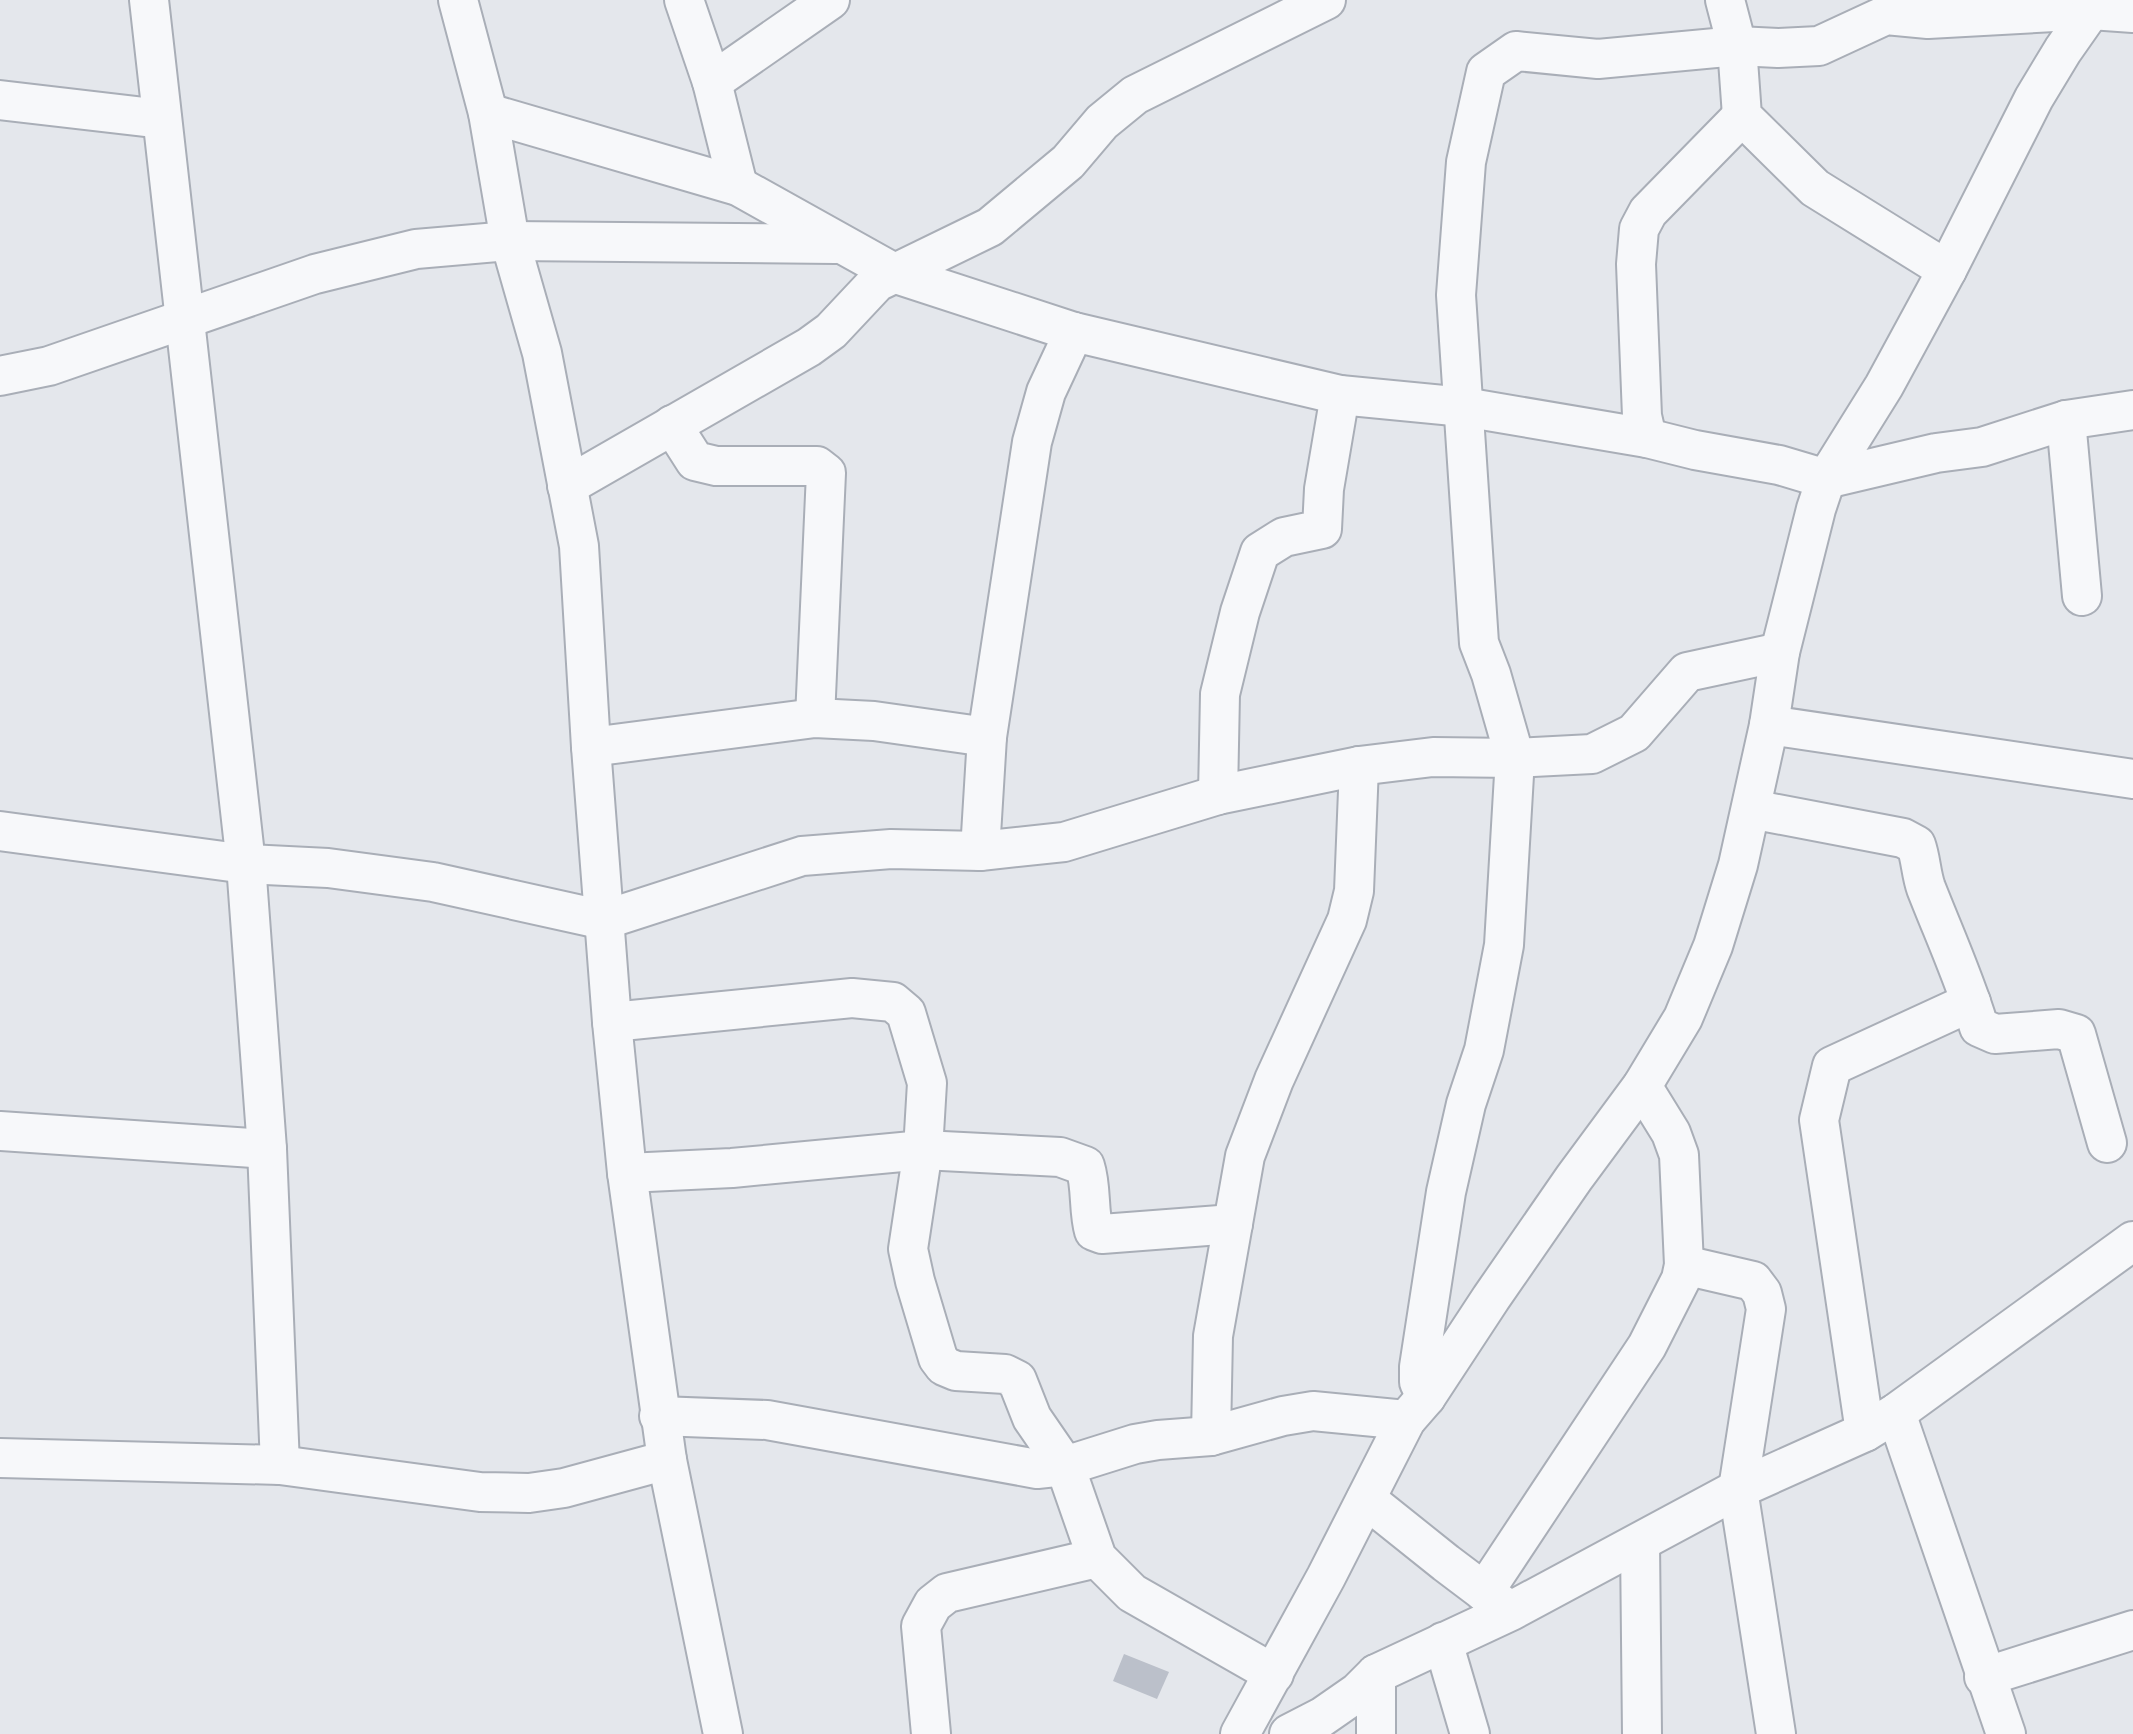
<svg xmlns="http://www.w3.org/2000/svg" width="2133" height="1734" font-family="'Source Sans 3',sans-serif">
<rect width="100%" height="100%" fill="#e4e7ec"/>
<polygon fill="#bbc0ca" points="1124,1654 1169,1672 1157,1699 1113,1681"/>
<g fill="none" stroke-linecap="round" stroke-linejoin="round">
<defs>
<g id="minor">
<polyline points="149,0 246,864 267,1149 280,1465"/>
<polyline points="458,0 488,113 510,241 542,353 579,546 591,747 612,1022 627,1173 667,1460 723,1734"/>
<polyline points="684,0 712,82 738,186"/>
<polyline points="1725,0 1737,46 1742,116 1815,188 1947,270"/>
<polyline points="712,82 830,0"/>
<polyline points="0,100 162,119"/>
<polyline points="488,113 738,186 896,274 1074,332 1340,395 1464,407 1647,438 1695,450 1779,465 1826,479 1936,453 1982,447 2066,420 2133,410"/>
<polyline points="0,376 49,366 315,274 416,249 510,241 836,244"/>
<polyline points="2066,420 2082,596"/>
<polyline points="672,425 695,461 716,466 817,466 826,473 815,718"/>
<polyline points="1647,438 1642,416 1636,264 1639,229 1648,212 1742,116"/>
<polyline points="567,486 809,347 831,331 877,282 990,227 1068,162 1102,122 1135,95 1326,0"/>
<polyline points="1769,725 2133,779"/>
<polyline points="591,747 815,718 874,721 987,737"/>
<polyline points="1218,795 1220,694 1240,612 1260,552 1284,537 1322,529 1324,489 1340,395"/>
<path d="M1751,809L1903,838L1916,845C1921,859 1921,874 1926,888C1944,934 1965,980 1979,1027L1995,1034L2059,1029L2076,1034L2107,1143"/>
<polyline points="0,831 246,864 328,868 433,882 604,920 802,856 891,849 980,851 1064,842 1218,795 1359,766 1433,757 1515,758 1592,754 1634,733 1687,672 1780,652"/>
<polyline points="980,851 987,737 1032,442 1046,392 1074,332"/>
<polyline points="612,1022 852,998 893,1002 906,1013 927,1083 923,1150 908,1249 915,1281 938,1358 944,1366 956,1371 1005,1374 1017,1380 1032,1418 1065,1466 1097,1558 1132,1593 1274,1674"/>
<polyline points="0,1131 267,1149"/>
<path d="M627,1173L732,1168L923,1150L1060,1157L1085,1166C1092,1188 1088,1210 1094,1231L1102,1234L1233,1224"/>
<polyline points="1684,1265 1753,1281 1762,1293 1766,1309 1738,1489 1776,1734"/>
<polyline points="1426,1397 1419,1382 1419,1367 1446,1192 1466,1104 1484,1050 1504,945 1515,758 1491,674 1479,643 1456,295 1466,162 1486,72 1516,51 1598,59 1737,46 1778,48 1819,46 1886,15 1928,19 2091,10 2133,13"/>
<polyline points="1896,1413 2006,1734"/>
<polyline points="659,1416 767,1420 1037,1469 1065,1466 1135,1444 1158,1440 1211,1436 1283,1416 1313,1411 1406,1420"/>
<polyline points="1865,1432 1819,1120 1832,1066 1971,1002"/>
<polyline points="1211,1436 1213,1336 1245,1156 1274,1080 1347,920 1354,891 1359,766"/>
<polyline points="0,1458 280,1465 480,1492 529,1493 564,1488 667,1460"/>
<polyline points="1366,1499 1446,1563 1503,1606"/>
<polyline points="1640,1543 1642,1734"/>
<polyline points="1484,1592 1647,1346 1681,1279 1684,1265 1679,1155 1671,1133 1642,1086"/>
<polyline points="1443,1642 1470,1734"/>
<polyline points="1376,1674 1376,1734"/>
<polyline points="1984,1677 2133,1630"/>
<polyline points="931,1734 921,1626 933,1604 947,1593 1097,1558"/>
<polyline points="1240,1734 1326,1577 1406,1420 1426,1397 1491,1298 1574,1178 1642,1086 1683,1018 1713,946 1738,865 1769,725 1780,652 1816,509 1826,479 1884,386 1947,270 2034,98 2063,50 2091,10"/>
<polyline points="1289,1734 1322,1717 1358,1692 1376,1674 1511,1611 1738,1489 1865,1432 1896,1413 2133,1241"/>
</g>
</defs>
<use href="#minor" stroke="#a9aeb7" stroke-width="42"/>
<use href="#minor" stroke="#f7f8fa" stroke-width="38"/>
</g>
</svg>
